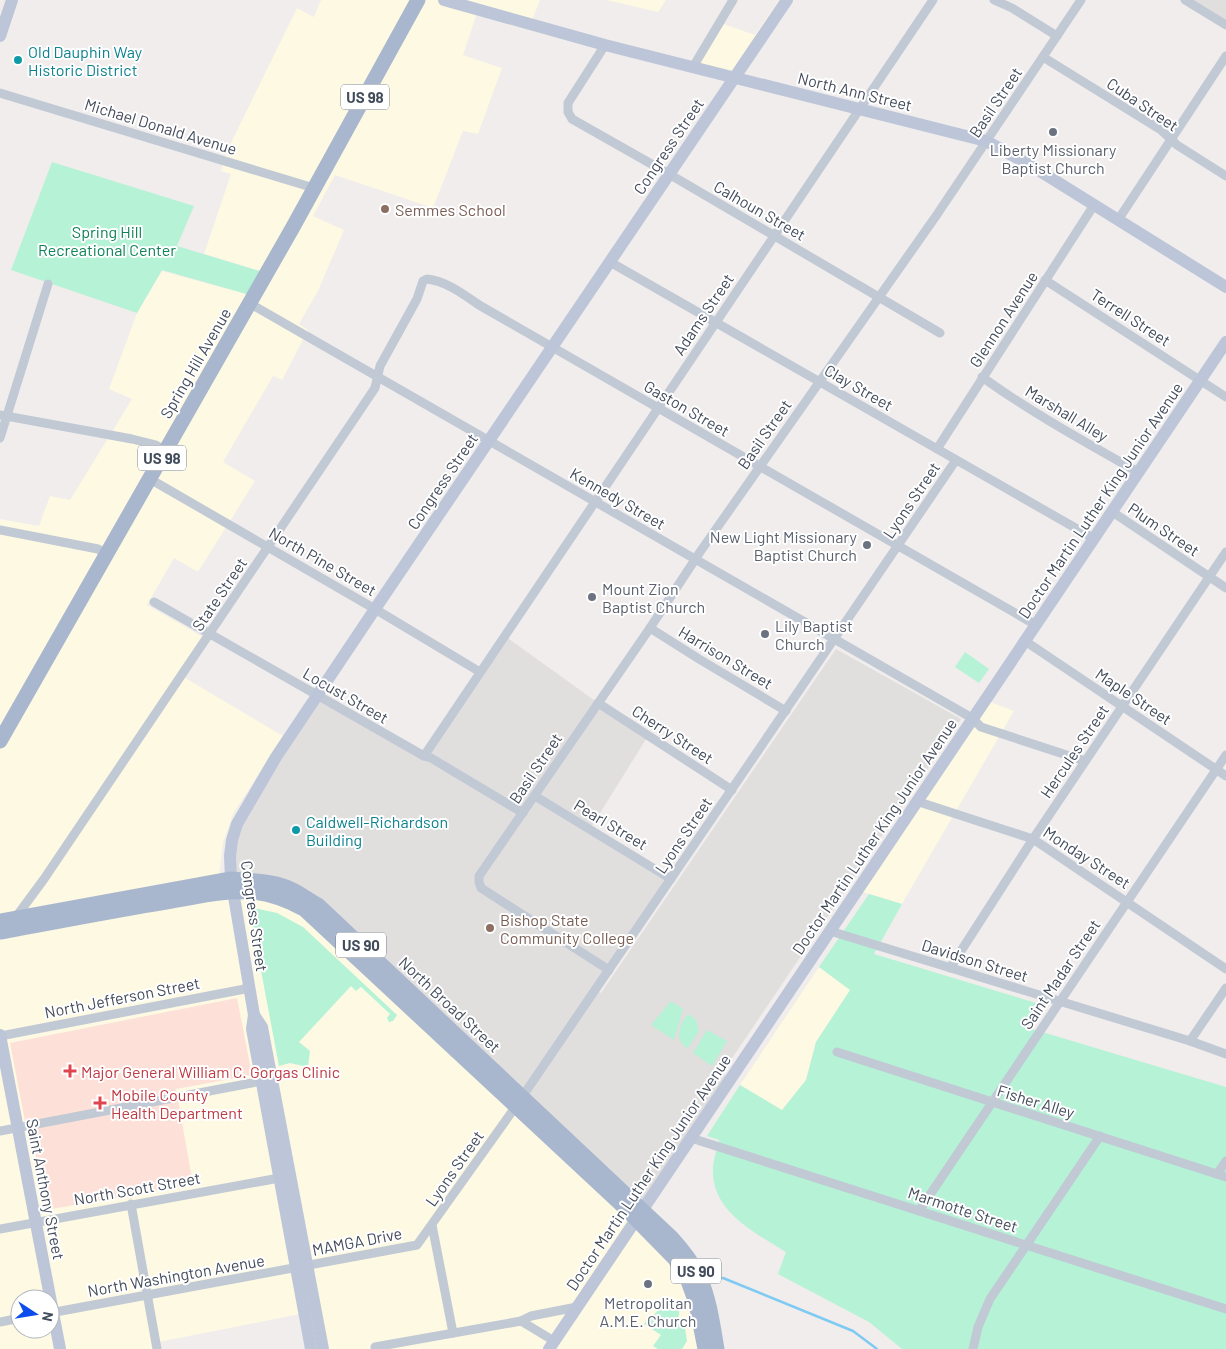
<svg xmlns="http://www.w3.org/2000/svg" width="1226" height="1349" font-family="Barlow,sans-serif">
<rect width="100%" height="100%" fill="#f0edec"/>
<g fill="#fdf9e2" fill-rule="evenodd">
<path d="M321,0H540L529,28L477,13L463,55L502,68L478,134L463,131L433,208L335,175L313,216L344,230L318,291L299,324L308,330L282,380L273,376L223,462L255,481L198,572L174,558L147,605L203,637L177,673L283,736L233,814L223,843L219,876L264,875L642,1198L680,1237L703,1266L721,1349H316L310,1312L159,1342L160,1349H0V519L39,526L50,496L70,500L132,399L109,389L137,313L162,271L250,295L263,272L204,254L231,174L221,171L228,149L297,8L314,17ZM20,1299H50V1329H20Z"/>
<polygon points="606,0 666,0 658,12"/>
<polygon points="779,0 790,0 741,77 698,65 724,24 755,35"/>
<polygon points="988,701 1014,711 902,904 860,891"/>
<polygon points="819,967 851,990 816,1042 806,1080 782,1111 740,1085"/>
</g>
<g fill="#e1dede">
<polygon points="1185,0 1226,0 1226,25"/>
<polygon points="505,636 598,703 648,736 590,829 671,879 596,990 601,993 836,649 961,719 722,1073 731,1079 643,1210 318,905 231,879 232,840 317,696 424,756"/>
</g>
<polygon fill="#fde1d9" points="237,998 252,1075 176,1089 193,1184 46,1210 30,1125 26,1126 10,1043"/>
<g fill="#b6f2d6">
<polygon points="52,162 194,206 177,246 263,272 250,295 162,270 137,313 11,270"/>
<polygon points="965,652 989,669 979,683 955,667"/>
<path d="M869,894L902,904L874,954L1046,1006L1032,1029L1226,1087V1349H902L869,1322L778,1274L786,1252C753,1231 710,1211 713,1166C714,1157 717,1149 719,1140L707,1136L740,1085L782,1110L806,1080L816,1042L850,990L819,967Z"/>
<polygon points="249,907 277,913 303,927 397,1015 393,1021 389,1022 387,1018 390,1014 361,987 356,991 351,986 299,1042 310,1051 308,1067 290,1063 279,1066"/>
<polygon points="671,1001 683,1009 674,1040 651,1025"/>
<path d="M687,1015H691L696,1020L699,1031L688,1048C674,1042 679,1025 687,1015Z"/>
<polygon points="707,1030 727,1041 712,1066 693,1053"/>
<polygon points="674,1300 680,1304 678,1323 685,1328 687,1341 682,1349 658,1349 653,1346 661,1335 644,1324 649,1317 651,1318 661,1307"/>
</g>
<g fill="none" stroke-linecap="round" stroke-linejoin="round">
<polyline stroke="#7fcaf3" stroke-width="2.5" points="723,1278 853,1331 877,1349"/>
<g stroke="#c1c9d5" stroke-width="9">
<polyline points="994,0 1012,8 1057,36"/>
<polyline points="1185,0 1226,25"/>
<polyline points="605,45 568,103 568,112 572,119 669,174 940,333"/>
<polyline points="1043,57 1161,130 1177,145 1226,176"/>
<polyline points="693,67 733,0"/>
<polyline points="0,93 314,188"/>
<polyline points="1118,220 1226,56"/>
<polyline points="610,262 1093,538"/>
<polyline points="1045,280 1226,397"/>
<polyline points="249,303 972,718 981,727 1085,761"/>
<path d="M982,377C1032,413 1085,442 1138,472"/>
<polyline points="0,415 132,439 156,445 166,451"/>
<polyline points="0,438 48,284"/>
<polyline points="937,449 1094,205"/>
<polyline points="150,479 375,609 480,672"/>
<polyline points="1111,511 1226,588"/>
<polyline points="0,530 98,549 107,555"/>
<polyline points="154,602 424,756 431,758 523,813"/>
<polyline points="650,628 699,659 786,711"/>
<polyline points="1025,641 1226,776"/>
<polyline points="598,703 732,790"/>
<polyline points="424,756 933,0"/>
<polyline points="535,796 671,879"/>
<polyline points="916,801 1033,839 1226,969"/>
<path d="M16,917L44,879L375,388L380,366L417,299L423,281L427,279C446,281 463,294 479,305L1036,625"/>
<polyline points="830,931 1190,1041 1226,1054"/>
<polyline points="950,968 1033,839 1226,552"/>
<polyline points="609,970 481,888 479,882 479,876 650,628 700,552 936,216 1081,0"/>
<polyline points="0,1036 250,988"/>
<polyline points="1190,1041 1226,988"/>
<polyline points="837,1052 1226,1177"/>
<polyline points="0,1131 267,1080"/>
<polyline points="691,1138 1226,1309"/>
<polyline points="1217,1174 1226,1161"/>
<polyline points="131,1204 157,1349"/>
<polyline points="919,1211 1226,755"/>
<polyline points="432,1225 453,1333"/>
<polyline points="0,1229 285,1177"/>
<polyline points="50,1313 417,1245 516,1106 956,460"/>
<polyline points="521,1321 531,1316 577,1307"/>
<polyline points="0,1322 20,1318"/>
<polyline points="375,1347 521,1321 554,1341"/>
<polyline points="973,1349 978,1327 990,1299 1100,1136"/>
</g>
<g stroke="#bdc6d8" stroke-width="12">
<polyline points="444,0 605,45 986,141 1030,165 1226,287"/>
<polyline points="0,36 12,0"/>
<polyline points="254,1015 262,1027 323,1349"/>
<polyline points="0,1035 60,1349"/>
<polyline points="311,1349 252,1029 254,1015 231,879 230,856 232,840 237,824 276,757 375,609 787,0"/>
<polyline points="549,1349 1226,342"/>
</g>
<g stroke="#a9b7ce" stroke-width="15">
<polyline points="0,741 293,227 418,0"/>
<path d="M0,921L231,879C248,881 266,880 283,886C296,890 307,899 318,905L672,1238C683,1250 694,1264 701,1280C710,1302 713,1326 717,1349"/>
<path d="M0,932C55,922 111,911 166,902C193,898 222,890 250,892C269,893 287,900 304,909L624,1207L675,1259L688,1281L696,1303L705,1349"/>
</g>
</g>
<g fill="#0f9aa8" stroke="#fff" stroke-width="2">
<circle cx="18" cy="60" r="5"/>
<circle cx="296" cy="830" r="5"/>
</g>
<g fill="#6b7280" stroke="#fff" stroke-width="2">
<circle cx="1053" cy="132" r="5"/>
<circle cx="867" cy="545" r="5"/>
<circle cx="592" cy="597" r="5"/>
<circle cx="765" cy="634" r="5"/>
<circle cx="648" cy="1284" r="5"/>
</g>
<g fill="#8d6e63" stroke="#fff" stroke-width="2">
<circle cx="385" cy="209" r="5"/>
<circle cx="490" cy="928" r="5"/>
</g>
<g fill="#e0444e" stroke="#fff" stroke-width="2">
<path d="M67.5 1063.5h5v5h5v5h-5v5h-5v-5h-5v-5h5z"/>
<path d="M97.5 1095.5h5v5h5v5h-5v5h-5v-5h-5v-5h5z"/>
</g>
<g text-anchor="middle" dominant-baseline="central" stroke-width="4" stroke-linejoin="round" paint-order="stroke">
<g fill="#fff" stroke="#7b828c" stroke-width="1">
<rect x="341" y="84.5" width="48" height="25" rx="4"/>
<rect x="138" y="445.5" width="48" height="25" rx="4"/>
<rect x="336" y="932.5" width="50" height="25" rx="4"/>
<rect x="671" y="1258.5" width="50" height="25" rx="4"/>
</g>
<g font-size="15" font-weight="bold" fill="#434c5b">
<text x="365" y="97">US 98</text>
<text x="162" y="458">US 98</text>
<text x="361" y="945">US 90</text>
<text x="696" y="1271">US 90</text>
</g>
<g font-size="16" fill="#0d838f" stroke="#fff" text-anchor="start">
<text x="28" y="51">Old Dauphin Way<tspan x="28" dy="18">Historic District</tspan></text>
<text x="306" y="821">Caldwell-Richardson<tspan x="306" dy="18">Building</tspan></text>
</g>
<g font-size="16" fill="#434c5b" stroke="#fff">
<text transform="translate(855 91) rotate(14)">North Ann Street</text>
<text transform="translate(995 102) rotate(-56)">Basil Street</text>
<text transform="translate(1143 104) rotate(34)">Cuba Street</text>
<text transform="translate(161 126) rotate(17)">Michael Donald Avenue</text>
<text transform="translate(668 146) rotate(-56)">Congress Street</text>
<text transform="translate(760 210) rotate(30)">Calhoun Street</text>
<text transform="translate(703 314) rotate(-56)">Adams Street</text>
<text transform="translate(1131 317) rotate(33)">Terrell Street</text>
<text transform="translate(1003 319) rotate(-57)">Glennon Avenue</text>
<text transform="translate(195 363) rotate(-60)">Spring Hill Avenue</text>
<text transform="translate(859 387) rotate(30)">Clay Street</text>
<text transform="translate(687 408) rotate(30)">Gaston Street</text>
<text transform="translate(1067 413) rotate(31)">Marshall Alley</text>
<text transform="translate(764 434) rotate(-55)">Basil Street</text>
<text transform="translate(442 481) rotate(-56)">Congress Street</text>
<text transform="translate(618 498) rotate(30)">Kennedy Street</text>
<text transform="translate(911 500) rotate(-56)">Lyons Street</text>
<text transform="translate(1100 500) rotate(-56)">Doctor Martin Luther King Junior Avenue</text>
<text transform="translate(1164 529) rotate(34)">Plum Street</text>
<text transform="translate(323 561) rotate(30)">North Pine Street</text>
<text transform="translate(219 594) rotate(-56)">State Street</text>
<text transform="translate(726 657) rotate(31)">Harrison Street</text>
<text transform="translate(346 695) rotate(30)">Locust Street</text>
<text transform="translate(1134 696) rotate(34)">Maple Street</text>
<text transform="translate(673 734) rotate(33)">Cherry Street</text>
<text transform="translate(1074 751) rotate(-56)">Hercules Street</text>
<text transform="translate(535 768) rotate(-56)">Basil Street</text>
<text transform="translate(611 824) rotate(31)">Pearl Street</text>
<text transform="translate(683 835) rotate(-56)">Lyons Street</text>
<text transform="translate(874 836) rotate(-56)">Doctor Martin Luther King Junior Avenue</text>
<text transform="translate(1087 857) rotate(33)">Monday Street</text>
<text transform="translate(255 916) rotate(82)">Congress Street</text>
<text transform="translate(975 960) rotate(17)">Davidson Street</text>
<text transform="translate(1060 974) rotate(-56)">Saint Madar Street</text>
<text transform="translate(122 997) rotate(-11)">North Jefferson Street</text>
<text transform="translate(450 1004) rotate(43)">North Broad Street</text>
<text transform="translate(1036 1101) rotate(17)">Fisher Alley</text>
<text transform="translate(454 1168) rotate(-55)">Lyons Street</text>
<text transform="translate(648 1172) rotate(-56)">Doctor Martin Luther King Junior Avenue</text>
<text transform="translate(137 1188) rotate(-10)">North Scott Street</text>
<text transform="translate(46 1189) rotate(79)">Saint Anthony Street</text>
<text transform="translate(963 1209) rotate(18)">Marmotte Street</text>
<text transform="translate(357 1241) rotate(-11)">MAMGA Drive</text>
<text transform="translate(176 1275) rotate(-10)">North Washington Avenue</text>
</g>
<g font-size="16" fill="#5b616d" stroke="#fff">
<text x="1053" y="149">Liberty Missionary<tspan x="1053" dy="18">Baptist Church</tspan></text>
<text x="857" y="536" text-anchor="end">New Light Missionary<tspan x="857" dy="18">Baptist Church</tspan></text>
<text x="602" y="588" text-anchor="start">Mount Zion<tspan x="602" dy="18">Baptist Church</tspan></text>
<text x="775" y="625" text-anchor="start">Lily Baptist<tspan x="775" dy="18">Church</tspan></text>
<text x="648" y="1302">Metropolitan<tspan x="648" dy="18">A.M.E. Church</tspan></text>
</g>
<g font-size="16" fill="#785e54" stroke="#fff" text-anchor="start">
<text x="395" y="209">Semmes School</text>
<text x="500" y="919">Bishop State<tspan x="500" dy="18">Community College</tspan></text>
</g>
<g font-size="16" fill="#0f8259" stroke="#fff">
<text x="107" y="231">Spring Hill<tspan x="107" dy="18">Recreational Center</tspan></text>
</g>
<g font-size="16" fill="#be3a42" stroke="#fff" text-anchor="start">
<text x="81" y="1071">Major General William C. Gorgas Clinic</text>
<text x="111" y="1094">Mobile County<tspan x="111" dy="18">Health Department</tspan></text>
</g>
</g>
<g transform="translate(35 1314) rotate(102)"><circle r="24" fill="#ffffff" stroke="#b4b7bd"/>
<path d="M0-4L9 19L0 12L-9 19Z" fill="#0a4cec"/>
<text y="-8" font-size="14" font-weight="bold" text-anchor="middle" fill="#434c5b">N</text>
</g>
</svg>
